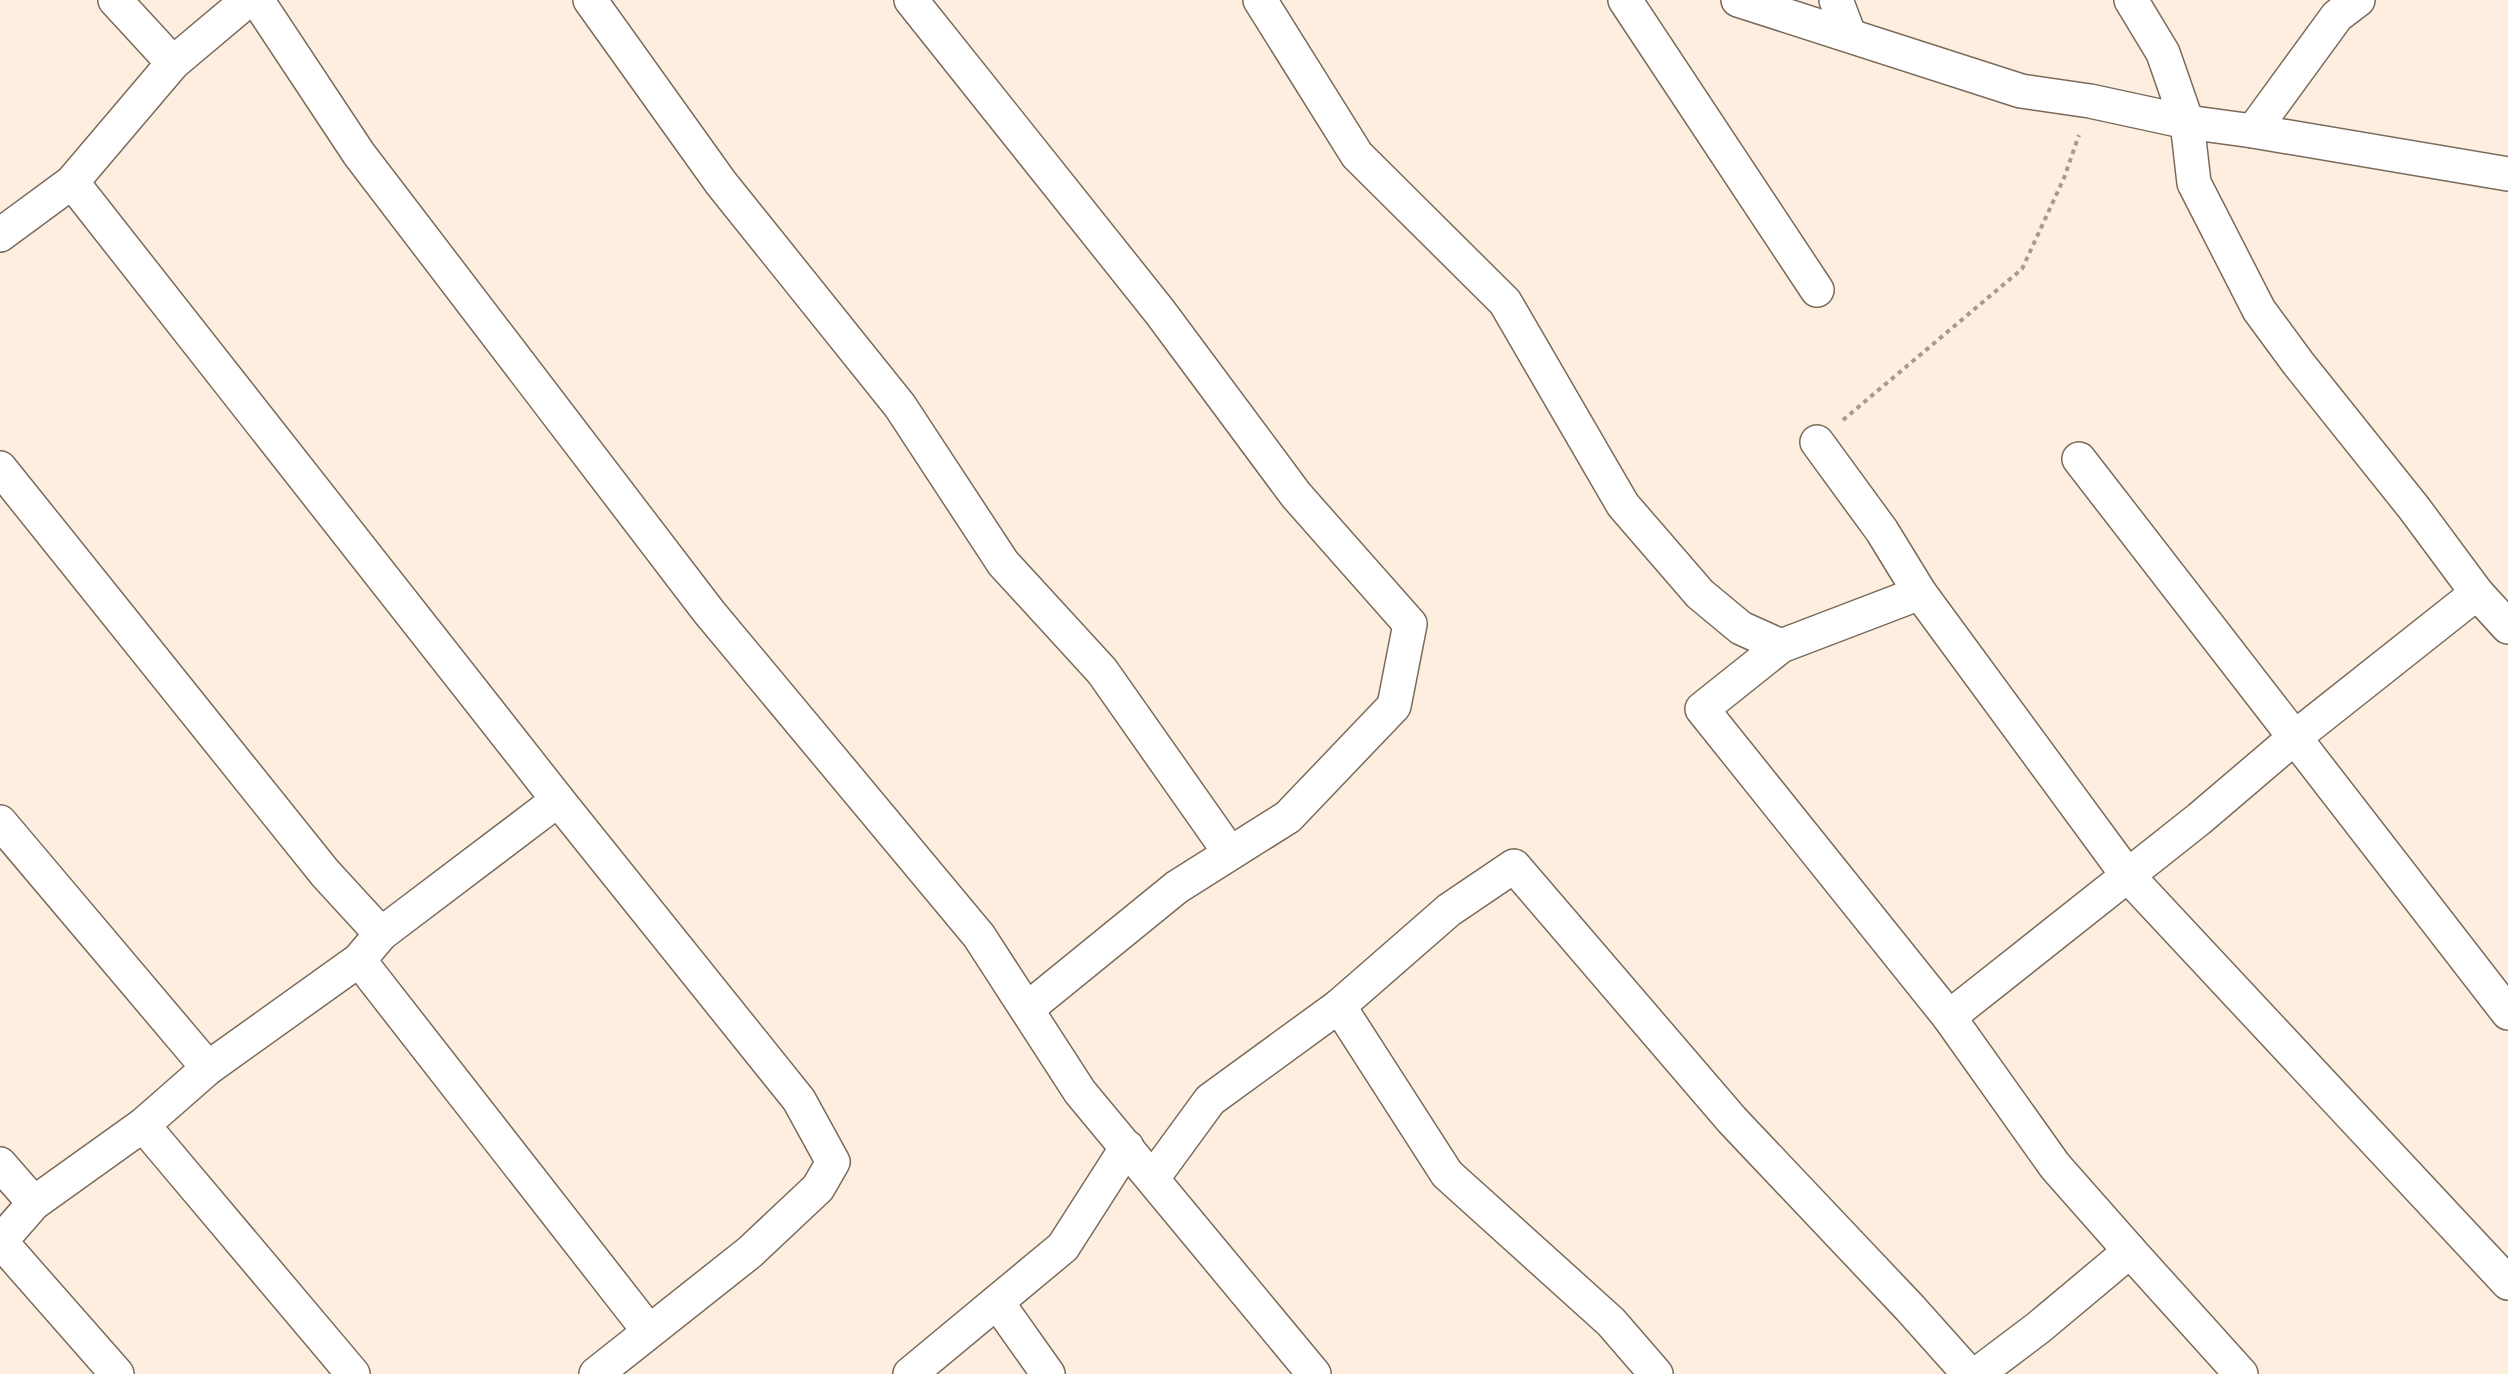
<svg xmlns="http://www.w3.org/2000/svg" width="2508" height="1374" font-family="'Varela Round',sans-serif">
<rect width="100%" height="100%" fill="#fdeedf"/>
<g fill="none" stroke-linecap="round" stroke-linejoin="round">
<defs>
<g id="minor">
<polyline points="115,0 173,63"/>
<polyline points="257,0 359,154 709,612 979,936 1080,1092 1314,1374"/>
<polyline points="590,0 721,183 900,406 1003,563 1102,671 1230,853"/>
<polyline points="911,0 1160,312 1296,495 1410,624 1394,706 1288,817 1177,887 1027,1009"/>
<polyline points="1260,0 1357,155 1505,302 1623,505 1700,594 1741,628 1781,646"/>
<polyline points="1625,0 1817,290"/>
<polyline points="1738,0 2021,91 2090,101 2187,122 2253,131 2508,174"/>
<polyline points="1836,0 1849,34"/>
<polyline points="2253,131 2337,16 2358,0"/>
<polyline points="0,235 72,182 173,63 248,0"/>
<polyline points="1817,442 1882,531 1920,593 1781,646 1702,709 1949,1017 2055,1166 2130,1251 2038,1328 1977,1374"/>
<polyline points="2079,459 2508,1013"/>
<polyline points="0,468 325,873 381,934"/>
<polyline points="1920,593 2128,876 2508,1283"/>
<polyline points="2477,593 2508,627"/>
<polyline points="558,800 799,1100 833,1162 818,1188 750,1252 596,1374"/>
<polyline points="0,822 208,1068"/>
<polyline points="359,960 648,1330"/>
<polyline points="1949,1017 2199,819 2294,738 2477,593 2414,508 2298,363 2259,310 2194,183 2187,122 2163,53 2131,0"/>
<polyline points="143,1125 353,1374"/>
<polyline points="0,1164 34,1203"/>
<polyline points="1153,1178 1210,1100 1339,1006"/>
<polyline points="0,1242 34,1203 143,1125 208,1068 359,960 381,934 558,800 72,182"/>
<polyline points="1,1242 117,1374"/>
<polyline points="2130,1251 2241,1374"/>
<polyline points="997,1302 1048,1374"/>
<polyline points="910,1374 1063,1247 1127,1147"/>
<polyline points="1656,1374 1611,1322 1447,1174 1339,1006 1449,910 1514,866 1732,1120 1910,1308 1969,1374"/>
</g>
</defs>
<use href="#minor" stroke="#7a6a5a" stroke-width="36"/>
<polyline stroke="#a69a8f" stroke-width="4" stroke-dasharray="4.5 4.5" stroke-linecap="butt" points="1843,420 2022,269 2064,178 2079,135"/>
<use href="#minor" stroke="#fff" stroke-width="33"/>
</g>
</svg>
